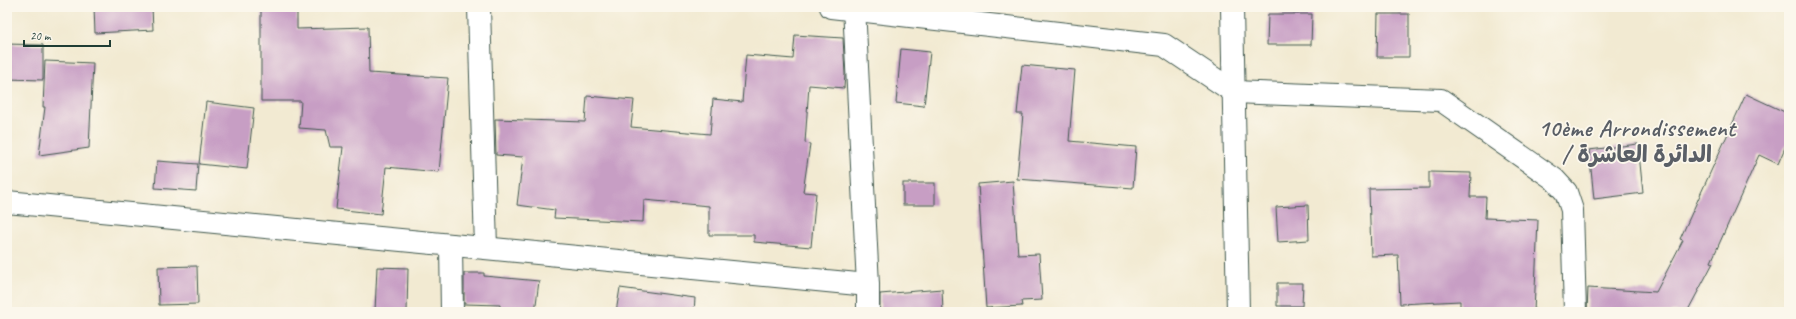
<svg xmlns="http://www.w3.org/2000/svg" width="1796" height="319" font-family="Caveat,'Playpen Sans Arabic',sans-serif">
<rect width="100%" height="100%" fill="#fbf7ec"/>
<filter id="ink" filterUnits="userSpaceOnUse"><feTurbulence type="fractalNoise" baseFrequency=".025" numOctaves="2"/><feDisplacementMap in="SourceGraphic" scale="8" xChannelSelector="R" yChannelSelector="G"/><feConvolveMatrix kernelMatrix="1 2 1 2 8 2 1 2 1" color-interpolation-filters="sRGB"/></filter>
<filter id="wash" filterUnits="userSpaceOnUse"><feTurbulence type="fractalNoise" baseFrequency=".012" numOctaves="4" result="noise"/><feDisplacementMap in="SourceGraphic" scale="16" xChannelSelector="R" yChannelSelector="G"/><feGaussianBlur stdDeviation="0.9" result="paint"/><feColorMatrix in="noise" values="0 0 0 0 0 0 0 0 0 0 0 0 0 0 0 0 0 1.4 0 .05"/><feComposite in="paint" operator="in"/></filter>
<g filter="url(#wash)">
<rect width="100%" height="100%" fill="#f2ead2"/>
<g id="blocks">
<g fill="#c79ec4">
<polygon points="94,7 152,7 153,30 95,33"/>
<polygon points="261,7 297,7 297,29 368,27 369,73 448,78 439,172 386,167 381,214 336,209 343,147 330,147 326,130 299,128 301,101 261,101"/>
<polygon points="1268,14 1312,14 1311,45 1267,45"/>
<polygon points="1378,14 1409,14 1409,57 1377,57"/>
<polygon points="795,35 843,38 845,74 844,88 809,85 805,143 810,144 803,192 816,193 811,247 754,242 754,235 709,235 709,206 644,200 643,222 554,218 555,210 517,205 523,157 496,155 495,119 585,122 587,96 634,100 631,127 710,134 713,99 742,102 746,55 793,59"/>
<polygon points="7,44 43,45 43,80 7,79"/>
<polygon points="901,49 930,52 924,106 896,103"/>
<polygon points="45,61 93,63 89,148 39,155 45,107 43,107"/>
<polygon points="1022,65 1075,70 1069,141 1136,147 1133,188 1017,179 1023,114 1017,114"/>
<polygon points="1746,94 1789,114 1789,138 1778,164 1759,155 1711,262 1713,263 1687,312 1587,312 1588,288 1656,292 1683,240 1680,239"/>
<polygon points="206,102 254,108 247,169 199,164"/>
<polygon points="1638,144 1643,193 1594,199 1589,150"/>
<polygon points="157,161 198,164 196,191 155,188"/>
<polygon points="1429,172 1471,173 1470,197 1486,197 1485,218 1538,220 1534,312 1460,312 1460,301 1400,304 1398,255 1371,256 1369,189 1429,188"/>
<polygon points="1013,181 1018,255 1039,254 1042,300 1021,301 1022,306 986,308 978,184"/>
<rect x="903" y="183" width="32" height="22"/>
<polygon points="1308,205 1309,240 1278,242 1276,207"/>
<polygon points="197,266 198,304 159,305 158,267"/>
<polygon points="377,267 408,268 407,312 375,311"/>
<polygon points="464,273 484,273 484,276 539,281 535,312 500,312 500,305 464,304"/>
<polygon points="1277,283 1303,283 1302,306 1277,306"/>
<polygon points="620,288 695,298 694,312 616,312"/>
<polygon points="942,289 943,312 880,312 880,294"/>
</g>
</g>
</g>
<g filter="url(#ink)">
<use href="#blocks" fill-opacity="0" stroke="#3f574c" stroke-width="1"/>
<g fill="none" stroke-linecap="round" stroke-linejoin="round">
<defs>
<g id="street">
<polyline points="479,7 486,248"/>
<polyline points="831,7 1164,45 1234,92 1441,100 1554,179 1566,192 1572,210 1575,312"/>
<polyline points="854,7 868,285 868,312"/>
<polyline points="7,202 868,285"/>
<polyline points="451,245 452,312"/>
</g>
<polyline id="secondary" points="1232,7 1238,312"/>
</defs>
<use href="#street" stroke="#3f574c" stroke-width="24"/>
<use href="#secondary" stroke="#3f574c" stroke-width="24"/>
<use href="#street" stroke="#fff" stroke-width="22"/>
<use href="#secondary" stroke="#fff" stroke-width="22"/>
</g>
</g>
<g text-anchor="middle" dominant-baseline="central" stroke-width="3.5" stroke-linejoin="round" paint-order="stroke">
<g font-size="23" font-weight="bold" letter-spacing="1" fill="#5a5f66" stroke="#fbf7ec">
<text x="1637" y="128">10ème Arrondissement<tspan x="1637" dy="26">/ الدائرة العاشرة</tspan></text>
</g>
</g>
<rect width="1796" height="319" fill="none" stroke="#fbf7ec" stroke-width="24"/>
<path d="M24 40v6h86v-6" fill="none" stroke="#1f3d34" stroke-width="2"/>
<text x="30" y="40" font-size="12" fill="#1f3d34" stroke="#fbf7ec" stroke-width="3" paint-order="stroke">20 m</text>
</svg>
